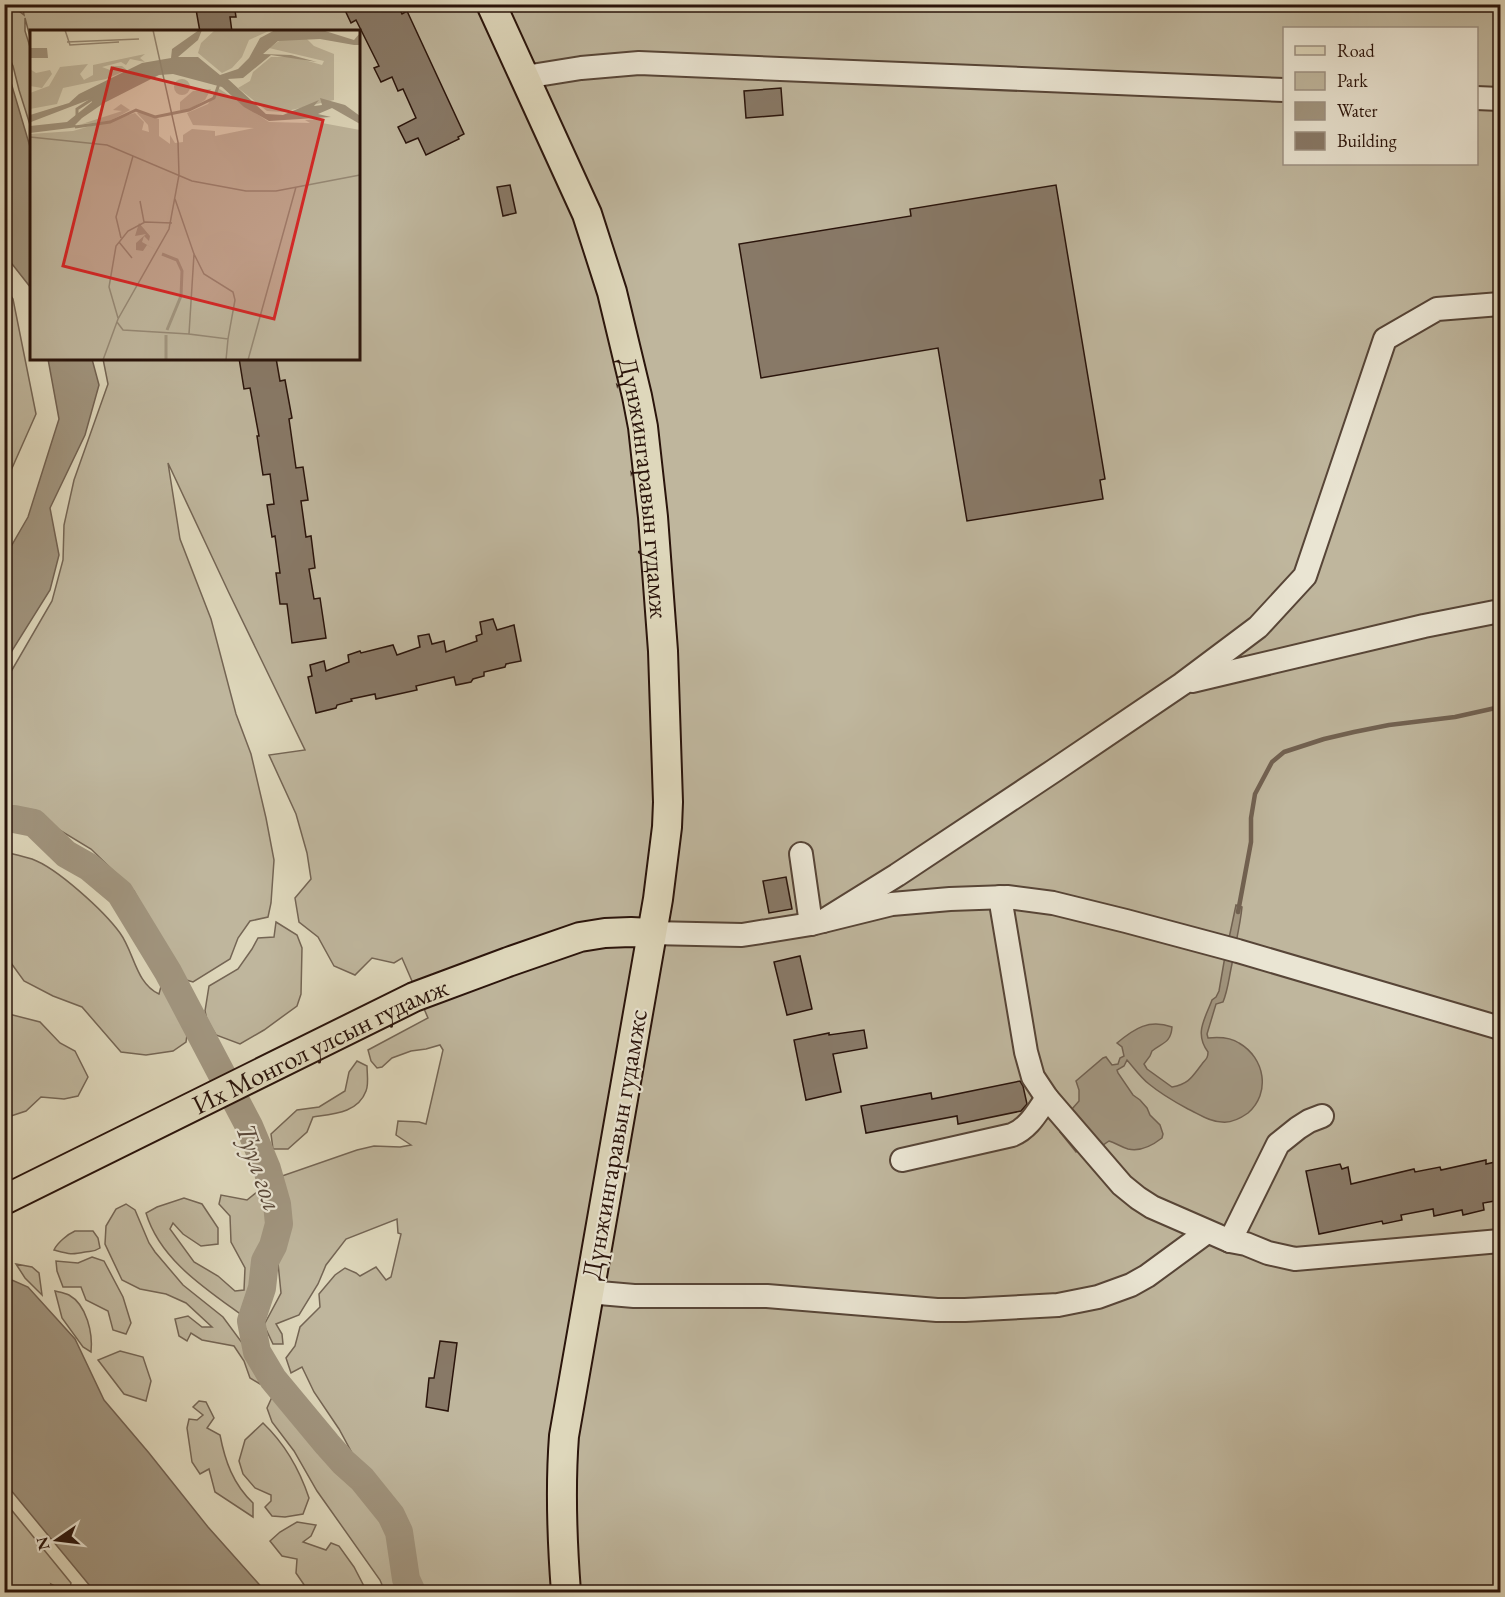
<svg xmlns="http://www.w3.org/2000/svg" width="1505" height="1597" font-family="'EB Garamond',serif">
<rect width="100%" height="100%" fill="#ded7bb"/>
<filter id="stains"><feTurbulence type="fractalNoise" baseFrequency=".00333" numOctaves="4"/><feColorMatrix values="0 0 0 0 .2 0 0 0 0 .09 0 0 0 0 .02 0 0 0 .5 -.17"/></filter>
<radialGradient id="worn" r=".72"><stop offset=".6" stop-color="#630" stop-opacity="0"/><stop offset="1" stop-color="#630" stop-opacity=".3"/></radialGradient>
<g fill="#bfb69d" stroke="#746554" stroke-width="1.5" fill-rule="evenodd">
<path d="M22,4L1500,5V1592H422L412,1569L413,1561L409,1550V1540L401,1520L358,1464L339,1429L314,1392L302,1367L291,1373L286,1358L295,1346L300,1327L320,1307L319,1294L335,1275L345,1268L356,1273L360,1276L376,1267L386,1280L391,1277L401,1234L398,1233L397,1219L346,1239L326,1265L318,1284L299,1315L276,1324L282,1334L283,1344H273L264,1325L281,1293L278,1263L287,1211L282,1176L357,1150L374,1146L400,1147L411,1145L396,1135L398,1121L419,1122L426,1124L443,1050L440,1045L426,1049L411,1051L392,1058L382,1067L377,1068L371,1061L368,1050L428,1018L402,958L394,963L372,958L355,975L334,966L318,937L299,922L295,898L311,879L307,853L296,814L269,755L305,750L229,593L168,463L180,539L211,619L236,714L251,754L266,818L274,860L271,903L268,917L250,921L238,938L230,959L193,982L183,979L155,931L134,891L91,849L25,809L4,807L5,682L52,601L63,560L64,525L74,480L108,384L103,359L358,358V32H32L31,41L25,18V31L31,50V128L19,90L13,66L5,48L4,11L15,8L24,15ZM1284,28H1476V164H1284Z"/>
<polygon points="5,287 13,299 36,414 5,484"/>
<path d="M5,852C13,854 23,856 32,859C57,868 104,911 120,933C134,952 136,984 159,994L163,979L173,986L178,996L188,1028L186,1042L173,1051L146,1055L121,1052L82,1007L53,996L24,981L6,956L4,952Z"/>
<polygon points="276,922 297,935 302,948 301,994 297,1006 264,1030 240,1044 216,1035 207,1020 205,1011 209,986 238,969 252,949 258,938 274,937"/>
<polygon points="5,1013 40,1022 60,1043 75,1051 88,1077 78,1096 64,1099 41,1097 26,1111 5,1118"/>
<path d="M357,1061L367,1066C367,1074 369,1084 366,1091C358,1113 333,1114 313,1117L307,1132L288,1149H273L271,1134L297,1110L319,1107L345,1091L349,1072Z"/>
<path d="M257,1192L264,1195L268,1216L259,1264L249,1305L243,1316C206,1289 160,1260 146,1213L157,1207L184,1198L202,1204L218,1228V1244L201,1246L183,1234L173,1223L170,1229L194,1262L218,1276L235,1291L244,1290L245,1268L231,1242L230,1216L219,1204L221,1195L247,1200Z"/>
<polygon points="126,1204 135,1210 149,1243 155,1252 183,1285 223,1317 262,1370 260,1384 250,1378 244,1361 234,1346 202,1340 191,1333 187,1341 179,1336 175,1319 188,1316 202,1327 212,1327 186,1303 166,1294 140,1289 122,1280 105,1244 106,1226 116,1209"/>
<path d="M75,1231H93L98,1238L100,1248C94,1252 92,1251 85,1252C71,1255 69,1254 54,1250C57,1243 68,1234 75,1231Z"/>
<polygon points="92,1257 104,1261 123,1297 131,1323 126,1334 113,1330 108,1311 86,1300 81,1287 63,1287 57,1271 56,1261 78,1263"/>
<polygon points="16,1264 32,1267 39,1273 42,1295 25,1278"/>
<path d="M55,1291C59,1292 65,1293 69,1295C87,1305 93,1334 91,1352L83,1347L62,1318Z"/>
<polygon points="120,1351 143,1357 151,1381 146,1401 124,1394 98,1360"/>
<polygon points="272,1397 298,1425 338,1473 368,1496 385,1518 395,1545 393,1567 401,1592 385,1592 380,1580 317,1491 294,1451 272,1422 267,1408"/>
<path d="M199,1401L206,1402L214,1418L207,1428L220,1435C225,1461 233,1484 253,1503V1517L215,1492L209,1469L200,1474L192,1462L187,1428L189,1419L197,1420L203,1415L193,1407Z"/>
<path d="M263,1423C284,1443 300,1471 309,1498L303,1514L285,1517L272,1516L265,1507L271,1501V1495L255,1488L243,1474L239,1461L245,1440Z"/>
<polygon points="5,1502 71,1583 69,1592 66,1592 51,1584 54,1592 5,1592"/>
<polygon points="297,1522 316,1525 311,1536 303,1542 326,1550 331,1543 339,1546 354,1567 367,1592 309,1592 296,1573 297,1559 282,1556 270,1541 280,1532"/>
</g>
<g fill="#a1957f" stroke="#716151" stroke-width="1.5">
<polygon points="4,59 31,150 31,288 5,255"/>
<polygon points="48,359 92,359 99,385 85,435 50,508 59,555 50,590 5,662 5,557 28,517 59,419"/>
<path d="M1236,905L1242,907C1240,927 1235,945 1232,964C1229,977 1228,990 1223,1002L1216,1004L1207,1034L1208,1038C1218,1037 1230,1037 1239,1043C1265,1058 1271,1093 1248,1113C1241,1118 1231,1123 1222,1122C1210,1122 1199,1114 1188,1109C1175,1102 1161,1094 1149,1084C1141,1078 1134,1068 1127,1060L1124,1066L1117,1070L1118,1073L1133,1095L1140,1100L1147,1108L1150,1115L1160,1125L1163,1134L1162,1138C1153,1145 1140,1152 1128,1149C1121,1147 1116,1143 1109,1141L1103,1145L1095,1138L1076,1152L1060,1132L1076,1118L1072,1112V1109L1079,1101V1090L1076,1081L1103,1058L1106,1057L1112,1065L1118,1064L1120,1058L1124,1056L1122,1047L1117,1043C1135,1028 1149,1019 1172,1027C1171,1043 1162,1043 1152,1051L1150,1056L1144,1064L1147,1069L1172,1087C1189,1084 1192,1077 1202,1064C1206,1059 1208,1058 1208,1052C1194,1033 1205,1019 1212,1000L1216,997L1219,991L1224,962Z"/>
<polygon points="5,1277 28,1287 75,1339 104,1400 149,1453 208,1527 266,1592 95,1592 5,1483"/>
</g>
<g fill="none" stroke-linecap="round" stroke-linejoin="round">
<polyline stroke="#716151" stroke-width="4.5" points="1238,912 1251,842 1251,818 1255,794 1272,762 1284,752 1324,739 1354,732 1389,725 1455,717 1500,707"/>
<polyline stroke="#a1957f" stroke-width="28" points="4,819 14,819 34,823 66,854 89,867 120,893 168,972 249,1126 267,1169 277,1204 279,1224 273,1246 265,1261 262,1288 251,1321 257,1352 273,1379 327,1444 343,1462 362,1479 391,1515 399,1532 406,1579 412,1592"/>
</g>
<g fill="#887967" stroke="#2a140b" stroke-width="1.5">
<polygon points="195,4 234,4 236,17 230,17 232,32 200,32"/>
<polygon points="352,4 397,4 402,14 407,11 464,134 458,137 459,139 426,155 418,138 406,143 398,127 416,118 403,89 398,91 392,77 381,82 374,68 379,66 356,20 351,23 344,8"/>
<polygon points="781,88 783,115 746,118 744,91"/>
<polygon points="510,185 516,213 503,216 497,187"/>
<polygon points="1056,185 1105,479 1100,480 1103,499 967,521 938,348 761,378 739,244 911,216 910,209"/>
<polygon points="239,358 276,358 280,381 285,380 292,418 289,419 296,468 303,467 308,500 301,501 306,537 311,536 315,568 309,569 314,599 320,598 326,638 292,643 287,604 280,604 276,573 280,573 275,536 272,537 267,505 274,504 270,474 263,475 257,436 259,436 250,388 244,389"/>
<polygon points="493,619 497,630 514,625 521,661 506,664 505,667 484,672 484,676 473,679 471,682 456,685 454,677 416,686 417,690 376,699 375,694 351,699 352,701 337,705 336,708 316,713 308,677 312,676 310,665 324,661 326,671 349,662 348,655 360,651 361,653 393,645 397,655 420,647 418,636 429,634 432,644 444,641 446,652 477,641 476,636 482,634 480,622"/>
<polygon points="786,877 792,909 769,913 763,881"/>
<polygon points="800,956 812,1009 787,1015 774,962"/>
<polygon points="864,1030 867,1048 833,1054 841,1092 806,1100 794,1040 829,1033 829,1035"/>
<polygon points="1020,1081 1023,1086 1027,1104 1021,1111 958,1124 957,1116 866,1133 861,1106 931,1093 932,1099"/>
<polygon points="1486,1160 1486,1164 1500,1161 1500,1200 1483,1203 1484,1210 1463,1215 1462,1210 1434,1216 1433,1209 1401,1215 1402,1220 1383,1224 1382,1221 1319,1234 1306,1171 1340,1164 1342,1169 1348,1167 1351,1184 1414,1169 1415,1172 1440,1167 1441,1170"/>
<polygon points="440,1341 457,1343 448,1411 426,1407 429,1378 434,1378"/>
</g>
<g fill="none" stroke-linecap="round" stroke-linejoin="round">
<defs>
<g id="minor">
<polyline points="525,77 581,68 639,63 1284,90"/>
<polyline points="1476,98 1500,99"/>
<polyline points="1192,681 1424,626 1500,611"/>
<polyline points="801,854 811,924"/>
<polyline points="1000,897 1026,1052 1033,1077 1047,1098 1122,1185 1138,1198 1152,1207 1230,1241 1246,1244 1268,1253 1295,1259 1500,1241"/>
<polyline points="823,921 897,875 1055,770 1182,684 1258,627 1305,576 1385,339 1437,309 1500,304"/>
<polyline points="651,933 742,935 811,924 892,904 950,899 1007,897 1053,903 1126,921 1238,951 1500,1028"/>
<path d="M902,1160L1012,1135C1029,1128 1037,1112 1047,1098"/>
<polyline points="1230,1241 1278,1144 1298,1128 1309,1121 1322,1116"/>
<polyline points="588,1292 634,1296 767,1296 937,1310 965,1310 1058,1305 1098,1297 1131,1285 1147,1276 1207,1232"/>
</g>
<g id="major">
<path id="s1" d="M491,4L587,214L612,292L637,396L643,427L653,517L663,651L668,802L667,827L658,899L564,1436C560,1489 562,1540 566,1592"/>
<path id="s2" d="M4,1200L414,997L508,962L580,937L605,933L631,932L651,933"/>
</g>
</defs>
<use href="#minor" stroke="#574537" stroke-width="26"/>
<use href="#major" stroke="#2a140b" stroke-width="32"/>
<use href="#minor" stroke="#eae5d3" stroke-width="22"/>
<use href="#major" stroke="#ded7bb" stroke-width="28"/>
</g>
<g text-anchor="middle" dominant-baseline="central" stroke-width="4.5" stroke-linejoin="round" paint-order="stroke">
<g font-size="27" fill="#2a140b" stroke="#eae5d3">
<text stroke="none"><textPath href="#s1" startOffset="512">Дүнжингаравын гудамж</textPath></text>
<text stroke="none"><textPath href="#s2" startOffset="352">Их Монгол улсын гудамж</textPath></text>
<text transform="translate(614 1144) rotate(-80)">Дүнжингаравын гудамжс</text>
</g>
<g font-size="28" font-style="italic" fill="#5a4839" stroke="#eae5d3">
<text transform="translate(260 1167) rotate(71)">Туул гол</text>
</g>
</g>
<g transform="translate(30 30)">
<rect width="330" height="330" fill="#ded7bb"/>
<path d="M185,0H241L219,10L212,27L202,38L212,33L192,43L168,23L171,13ZM272,4L284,16L304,24V70L253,82L237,81L208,58L220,51L223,42L241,27H264L292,35L294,31L239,18L252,9ZM115,24L110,28L115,32L100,29L96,35L91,32L72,37L80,40L83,36H92L97,40L76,49L33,58L27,74L0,79V63L19,56L30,37L58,34L50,44L54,50L63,45V35ZM0,39L6,43L20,40L22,44L12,58L0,56ZM144 57a8 8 0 1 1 16 0a8 8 0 1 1-16 0ZM188,58L239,92L280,93L275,90L290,89L292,93L330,100V330H0V104L43,101L105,83L114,92L112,100L119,102L118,95L107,83L110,81L129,89V106L140,114V105L145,113L153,112V105L162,99L185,101V106L224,98L163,95L157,83L178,74ZM181,59L175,70L157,81L150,80V72L163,61ZM91,74L100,80L80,91L52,94L92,81L83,80Z" fill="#bfb69d"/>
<path d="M169,0H172L168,10L148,27H168L190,45L208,39L219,28L230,8L245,0H292L324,10L330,3V15H324L290,9L248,11L233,24L261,25L287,32L241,25L213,48L198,49L236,84L253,85L289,70L284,76L292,75L290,68L315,75L330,86V94L302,78L288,84L301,87L239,91L214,77L192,57L143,44L129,45L74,73L52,88L45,95L48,97L0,103V96L37,92L62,72L61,69L1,92L0,85L39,73L49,64L112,33L141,28L142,19ZM0,18H17L18,28H0ZM109,193L120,206L119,211L114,206L112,212L133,224L117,215L113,221L106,220V213L116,204L105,206Z" fill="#a1957f"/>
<path fill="none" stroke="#a1957f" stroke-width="3" d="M47,90V79L64,68M45,97L80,92L106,80L125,87L159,80L184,68L189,54M132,224L147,230L152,241L151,266L137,300M136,330V305"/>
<path fill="none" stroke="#968975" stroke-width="1.5" d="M35,0L40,15L89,12M123,0L148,112L149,145M37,12L109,9M0,107L77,115L162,151L216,161H246L330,145M145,169L164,224L159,304L198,309L205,270L203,262L174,244L164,224M110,171L114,192M91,208L86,187L103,126M89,212L102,228M88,288L79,257L86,216L98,201L115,192L142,193M87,292L93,300L159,304M73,330L88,289L139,199L149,145M196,330L198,309M218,330L266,157"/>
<path fill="#d62828" fill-opacity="0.15" stroke="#d62828" stroke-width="3" d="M82,38L293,90L244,289L33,236Z"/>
<rect width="330" height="330" fill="none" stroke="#2a140b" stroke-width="3"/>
</g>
<rect width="1505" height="1597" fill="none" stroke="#ded7bb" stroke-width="24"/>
<rect x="6" y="6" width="1493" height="1585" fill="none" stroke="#2a140b" stroke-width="3"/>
<rect x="12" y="12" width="1481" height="1573" fill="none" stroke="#2a140b" stroke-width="1.5"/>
<rect x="1283" y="27" width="195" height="138" fill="#eae5d3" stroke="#9d9183" stroke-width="1.5"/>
<rect x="1295" y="46" width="30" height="9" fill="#ded7bb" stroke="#9d9183" stroke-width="1.5"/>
<text x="1337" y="57" font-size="18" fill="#2a140b">Road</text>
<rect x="1295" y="72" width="30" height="18" fill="#bfb69d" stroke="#9d9183" stroke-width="1.5"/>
<text x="1337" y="87" font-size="18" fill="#2a140b">Park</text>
<rect x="1295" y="102" width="30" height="18" fill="#a1957f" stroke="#9d9183" stroke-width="1.5"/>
<text x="1337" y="117" font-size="18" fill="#2a140b">Water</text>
<rect x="1295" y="132" width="30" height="18" fill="#887967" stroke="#9d9183" stroke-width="1.5"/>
<text x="1337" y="147" font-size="18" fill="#2a140b">Building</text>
<g transform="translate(57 1540) rotate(256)" stroke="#eae5d3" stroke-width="4.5" paint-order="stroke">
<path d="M0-4.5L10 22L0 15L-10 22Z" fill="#2a140b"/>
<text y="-9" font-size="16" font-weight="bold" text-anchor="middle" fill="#2a140b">N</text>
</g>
<rect width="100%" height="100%" filter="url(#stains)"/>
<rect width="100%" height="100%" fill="url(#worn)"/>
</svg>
